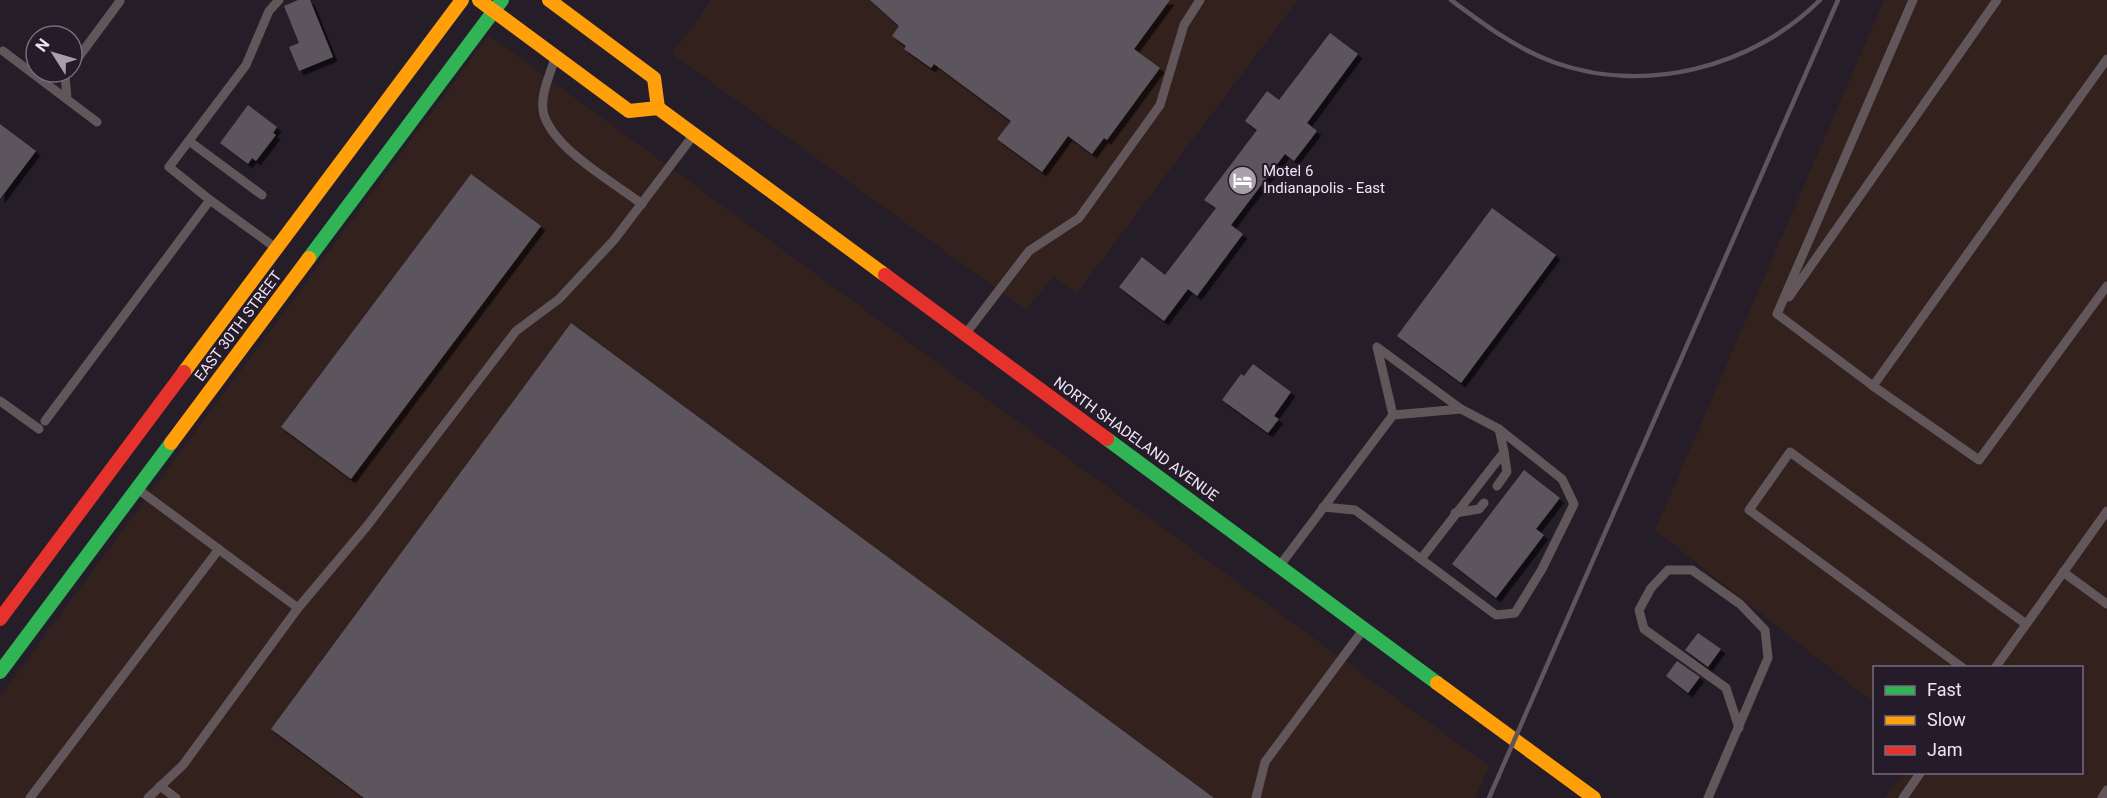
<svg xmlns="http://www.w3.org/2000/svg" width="2107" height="798" font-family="Roboto,sans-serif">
<defs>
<filter id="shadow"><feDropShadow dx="4.5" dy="4.5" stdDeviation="0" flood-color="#0009"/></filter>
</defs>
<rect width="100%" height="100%" fill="#251e28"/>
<g fill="#32211d">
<polygon points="711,0 1298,0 1077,293 1053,277 1026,310 672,54"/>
<polygon points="1884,0 2107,0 2107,798 1885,798 1904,773 2082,772 2082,668 1874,668 1874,703 1655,530"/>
<polygon points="489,35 1489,766 1475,798 0,798 0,696"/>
</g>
<g fill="#5b555d" filter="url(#shadow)">
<polygon points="298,0 310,0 333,57 299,71 289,47 299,43 284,6"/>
<polygon points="870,0 1170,0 1134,49 1160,68 1107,140 1104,138 1092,154 1068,136 1042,172 997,139 1011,121 934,64 931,68 904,49 906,46 892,36 899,26"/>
<polygon points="1330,33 1358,54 1307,123 1317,131 1294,161 1285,154 1231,225 1243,234 1197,296 1188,289 1164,321 1119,287 1142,257 1165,275 1216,208 1204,200 1257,130 1245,121 1267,91 1279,100"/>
<polygon points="248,105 277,127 273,133 276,135 256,161 252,158 248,164 220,143"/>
<polygon points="0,124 36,151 0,199"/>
<polygon points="471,174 541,226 351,479 281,427"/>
<polygon points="1492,208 1556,255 1461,383 1397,336"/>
<polygon points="571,323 1214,798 364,798 271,729"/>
<polygon points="1253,364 1291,392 1274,416 1279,419 1268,433 1222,400 1241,374 1244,376"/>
<polygon points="1524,470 1560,498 1536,529 1544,535 1496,598 1452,564"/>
<polygon points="1698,633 1721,649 1708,667 1685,650"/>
<polygon points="1677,661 1700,677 1688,693 1666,676"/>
</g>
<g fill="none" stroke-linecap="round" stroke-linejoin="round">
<g stroke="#615659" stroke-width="9">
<polyline points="1913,0 1777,314 1873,386 1979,460 2107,286"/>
<polyline points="3,51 97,122"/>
<path d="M554,61C549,77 539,98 544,115C555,150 613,182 642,204"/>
<polyline points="72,66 120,1"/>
<polyline points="67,99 65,75 67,72"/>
<polyline points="189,141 262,195"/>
<polyline points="210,200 169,167 246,65 269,11 279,0"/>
<polyline points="1789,297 1997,0"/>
<polyline points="967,332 1029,251 1079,218 1160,105 1184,25 1200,0"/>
<polyline points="1873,386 2107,59"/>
<polyline points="0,401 39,429"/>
<polyline points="45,421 210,200 276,248"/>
<polyline points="1497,486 1507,472 1504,452"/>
<polyline points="139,490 298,608"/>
<polyline points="1323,507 1355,510 1496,615 1515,613 1542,569 1574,504 1562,479 1499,429 1461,409"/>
<polyline points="1455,513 1479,509 1484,503"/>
<polyline points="1421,559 1504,452 1499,429"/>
<polyline points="1281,564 1393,415 1377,347 1461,409 1393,415"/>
<polyline points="2063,572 2107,604"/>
<polyline points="1963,668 1749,510 1790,452 2026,624"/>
<polyline points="1995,668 2107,511"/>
<polyline points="160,786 176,798"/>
<polyline points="30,798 219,549"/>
<polyline points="148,798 183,765 298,608 367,526 516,331 559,299 614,240 692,137"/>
<polyline points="1256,798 1265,762 1363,630"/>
<polyline points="1708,798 1768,658 1765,630 1740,604 1692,570 1668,570 1651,588 1639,610 1644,629 1726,688 1739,728"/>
<polyline points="1903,798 1921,772"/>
<polyline points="2102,798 2107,790"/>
</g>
<g stroke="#30b455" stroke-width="14">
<polyline points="309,258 502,0"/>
<polyline points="1107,439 1437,683"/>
<polyline points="0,672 171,443"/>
</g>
<g stroke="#ff9f0a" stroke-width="14">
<polyline points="479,0 629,111 658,108 885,275"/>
<polyline points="549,0 654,78 658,108"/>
<polyline points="184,372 462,0"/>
<polyline points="171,443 309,258"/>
<polyline points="1437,683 1594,798"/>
</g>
<g stroke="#e5322d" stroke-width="14">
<polyline points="885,275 1107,439"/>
<polyline points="0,619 184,372"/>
</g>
<g stroke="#5e565b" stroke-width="4.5">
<path d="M1451,0C1482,23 1515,48 1553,62C1644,95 1752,68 1820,0"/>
<polyline points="1489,798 1838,0"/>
</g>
</g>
<defs>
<symbol id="hotel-disc" viewBox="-11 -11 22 22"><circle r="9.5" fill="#a7a0ab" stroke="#261b2b"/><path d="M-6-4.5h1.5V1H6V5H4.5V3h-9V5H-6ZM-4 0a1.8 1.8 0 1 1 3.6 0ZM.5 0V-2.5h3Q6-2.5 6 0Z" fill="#fff"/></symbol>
</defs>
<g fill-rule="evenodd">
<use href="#hotel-disc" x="1226" y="164" width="33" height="33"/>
</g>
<g text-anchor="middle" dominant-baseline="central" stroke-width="4.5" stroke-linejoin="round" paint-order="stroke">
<g font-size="15" fill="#ede6f1" stroke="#261b2b" text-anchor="start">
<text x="1263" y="171">Motel 6<tspan x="1263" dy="17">Indianapolis - East</tspan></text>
</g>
<g font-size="15" fill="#ede6f1" stroke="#261b2b">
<text transform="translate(238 326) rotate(-53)">EAST 30TH STREET</text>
<text transform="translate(1136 439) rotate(36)">NORTH SHADELAND AVENUE</text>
</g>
</g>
<rect x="1873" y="666" width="210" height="108" fill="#261b2b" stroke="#766c7a" stroke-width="1.5"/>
<rect x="1885" y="686" width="30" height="9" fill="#30b455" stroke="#766c7a" stroke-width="1.5"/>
<text x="1927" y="696" font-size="18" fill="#ede6f1">Fast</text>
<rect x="1885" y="716" width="30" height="9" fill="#ff9f0a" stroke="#766c7a" stroke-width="1.5"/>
<text x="1927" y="726" font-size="18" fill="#ede6f1">Slow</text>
<rect x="1885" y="746" width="30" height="9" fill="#e5322d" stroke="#766c7a" stroke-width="1.5"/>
<text x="1927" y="756" font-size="18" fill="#ede6f1">Jam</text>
<g transform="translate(54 54) rotate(307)"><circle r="28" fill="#261b2b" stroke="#766c7a" stroke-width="1.5"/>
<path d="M0-4.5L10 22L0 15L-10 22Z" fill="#a7a0ab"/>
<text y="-9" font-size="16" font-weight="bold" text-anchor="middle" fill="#ede6f1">N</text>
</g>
</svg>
